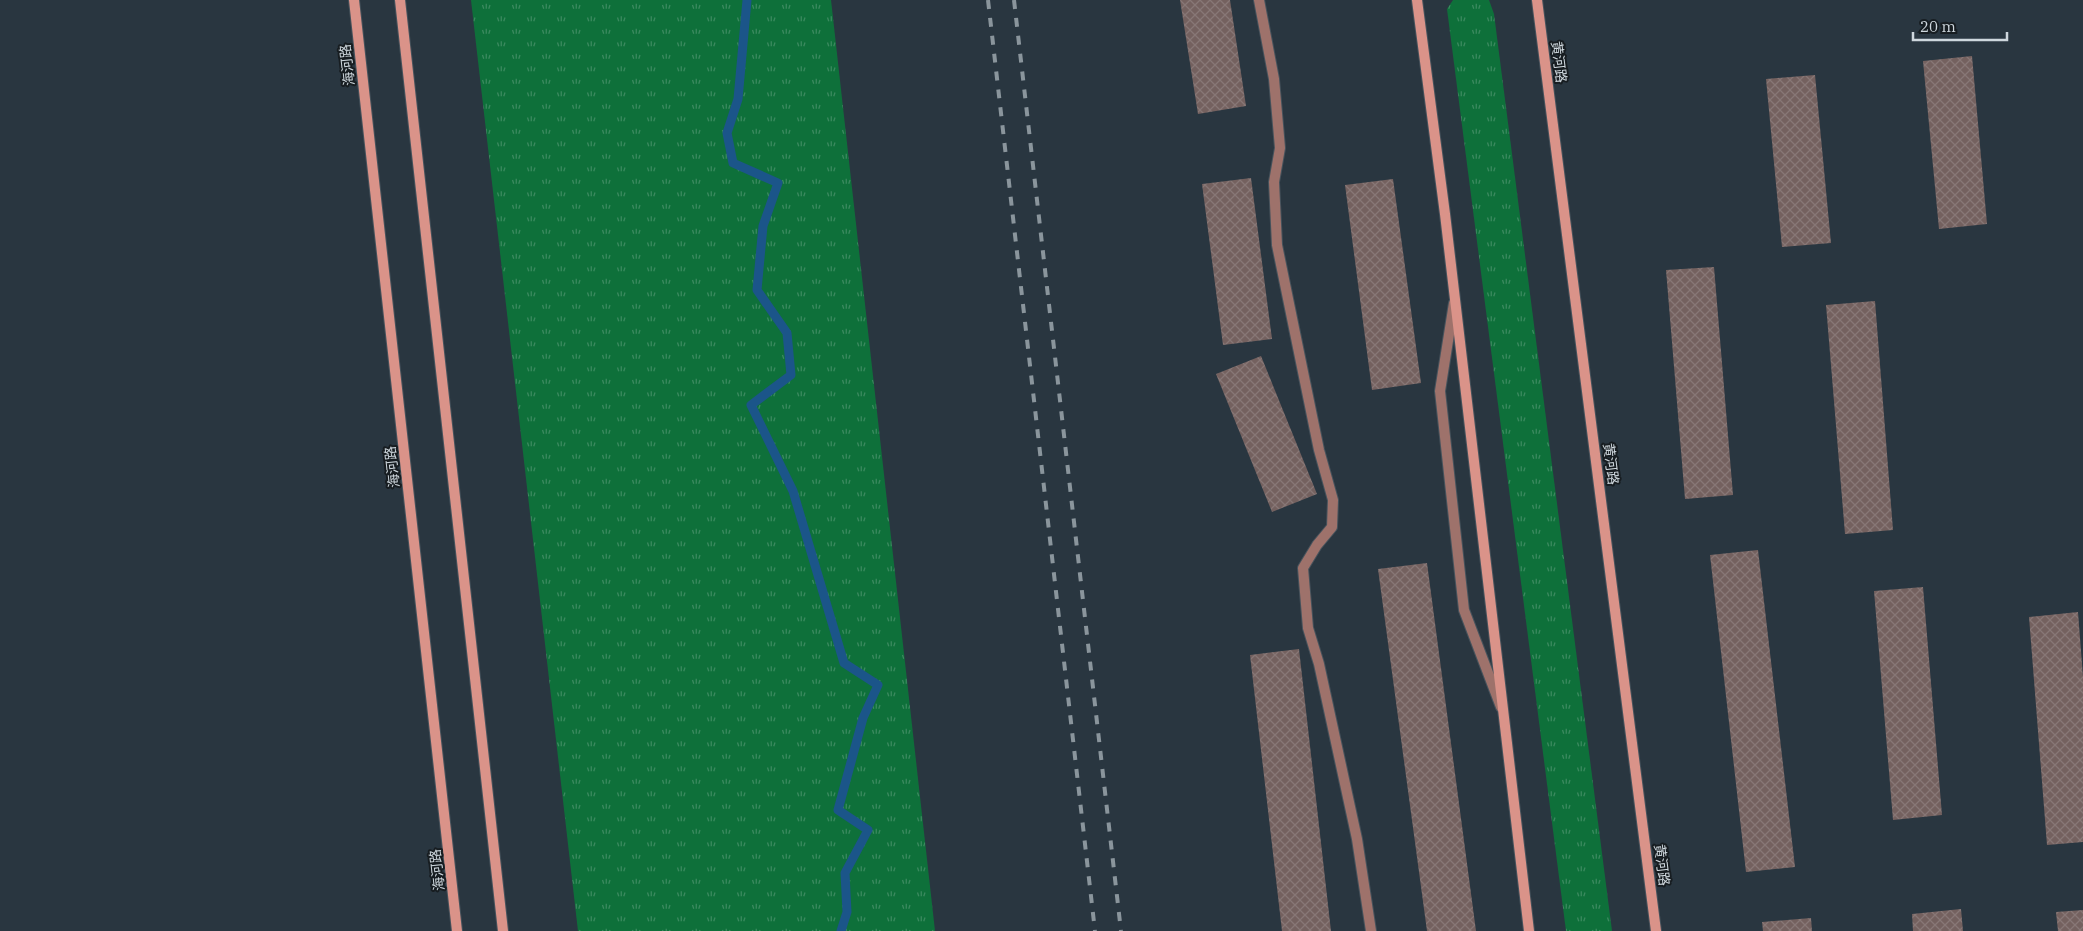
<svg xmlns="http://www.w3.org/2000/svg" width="2083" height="931" font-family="'IBM Plex Serif','Noto Sans SC',serif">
<defs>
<pattern id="grass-tufts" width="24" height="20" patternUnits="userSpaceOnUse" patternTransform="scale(1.25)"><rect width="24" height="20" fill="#0e703a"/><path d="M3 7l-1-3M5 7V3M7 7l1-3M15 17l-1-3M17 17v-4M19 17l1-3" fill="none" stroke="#3b8a5f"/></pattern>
<pattern id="building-cross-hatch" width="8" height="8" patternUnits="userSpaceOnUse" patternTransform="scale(1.25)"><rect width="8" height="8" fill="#74615f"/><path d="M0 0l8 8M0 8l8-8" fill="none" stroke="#877776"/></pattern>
</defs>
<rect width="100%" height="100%" fill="#293640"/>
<g fill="url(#grass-tufts)">
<polygon points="471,0 831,0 935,931 578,931"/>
<polygon points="1453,0 1489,0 1494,14 1612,931 1566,931 1447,9"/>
</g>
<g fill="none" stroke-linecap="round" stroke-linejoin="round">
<polyline stroke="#1b5589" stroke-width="9" points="747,0 738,99 727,133 733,163 778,183 763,226 757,290 787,333 791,375 751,405 793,491 844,663 878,685 863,718 838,810 868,830 845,873 847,912 841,931"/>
</g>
<g fill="url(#building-cross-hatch)">
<polygon points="1180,0 1230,0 1246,106 1198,114"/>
<polygon points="1972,56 1987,224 1939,229 1923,61"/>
<polygon points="1815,75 1831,243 1782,247 1766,79"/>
<polygon points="1251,178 1272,339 1223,345 1202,184"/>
<polygon points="1393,179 1421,383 1372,390 1345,185"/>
<polygon points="1714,267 1733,495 1685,499 1666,270"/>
<polygon points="1875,301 1893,530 1845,534 1826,305"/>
<polygon points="1261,356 1317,494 1272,512 1216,374"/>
<polygon points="1758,550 1795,867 1746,872 1710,555"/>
<polygon points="1427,563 1476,931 1427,931 1378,569"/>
<polygon points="1923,587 1942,815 1893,820 1874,591"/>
<polygon points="2078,612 2083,677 2083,842 2047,845 2029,617"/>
<polygon points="1299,649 1331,931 1282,931 1250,655"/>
<polygon points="1961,909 1963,931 1913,931 1912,914"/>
<polygon points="2083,910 2083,931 2058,931 2056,912"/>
<polygon points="1811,918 1812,931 1763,931 1762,922"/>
</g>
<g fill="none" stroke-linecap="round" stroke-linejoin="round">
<defs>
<g id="lane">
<polyline points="1259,0 1274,79 1280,148 1274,182 1277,245 1319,450 1333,500 1332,527 1317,545 1303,568 1308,628 1319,664 1357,839 1371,931"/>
<polyline points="1454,303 1440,391 1464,610 1501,707"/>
</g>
<g id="secondary">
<polyline points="354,0 457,931"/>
<polyline points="400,0 503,931"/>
<polyline points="1417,0 1445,214 1529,931"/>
<polyline points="1537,0 1656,931"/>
</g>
</defs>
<use href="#lane" stroke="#47535c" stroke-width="12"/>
<use href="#secondary" stroke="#47535c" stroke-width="12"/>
<use href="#lane" stroke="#9e726b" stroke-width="10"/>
<use href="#secondary" stroke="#da9389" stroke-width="10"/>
<g stroke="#8a959c" stroke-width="4" stroke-dasharray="9 9" stroke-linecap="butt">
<polyline points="988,0 1095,931"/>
<polyline points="1014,0 1121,931"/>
</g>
</g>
<g text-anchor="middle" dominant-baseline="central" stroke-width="4" stroke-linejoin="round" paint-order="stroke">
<g font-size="14" fill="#ced7dd" stroke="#171d21">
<text transform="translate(1559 62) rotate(83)">黄河路</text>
<text transform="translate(347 65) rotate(-96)">海河路</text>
<text transform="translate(1611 464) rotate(83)">黄河路</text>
<text transform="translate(392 467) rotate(-96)">海河路</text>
<text transform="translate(1662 865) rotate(83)">黄河路</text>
<text transform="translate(437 870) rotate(-96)">海河路</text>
</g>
</g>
<path d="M1913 32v8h94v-8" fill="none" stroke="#ced7dd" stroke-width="2.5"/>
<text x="1920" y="32" font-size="15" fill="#ced7dd" stroke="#171d21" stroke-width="4" paint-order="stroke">20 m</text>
</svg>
